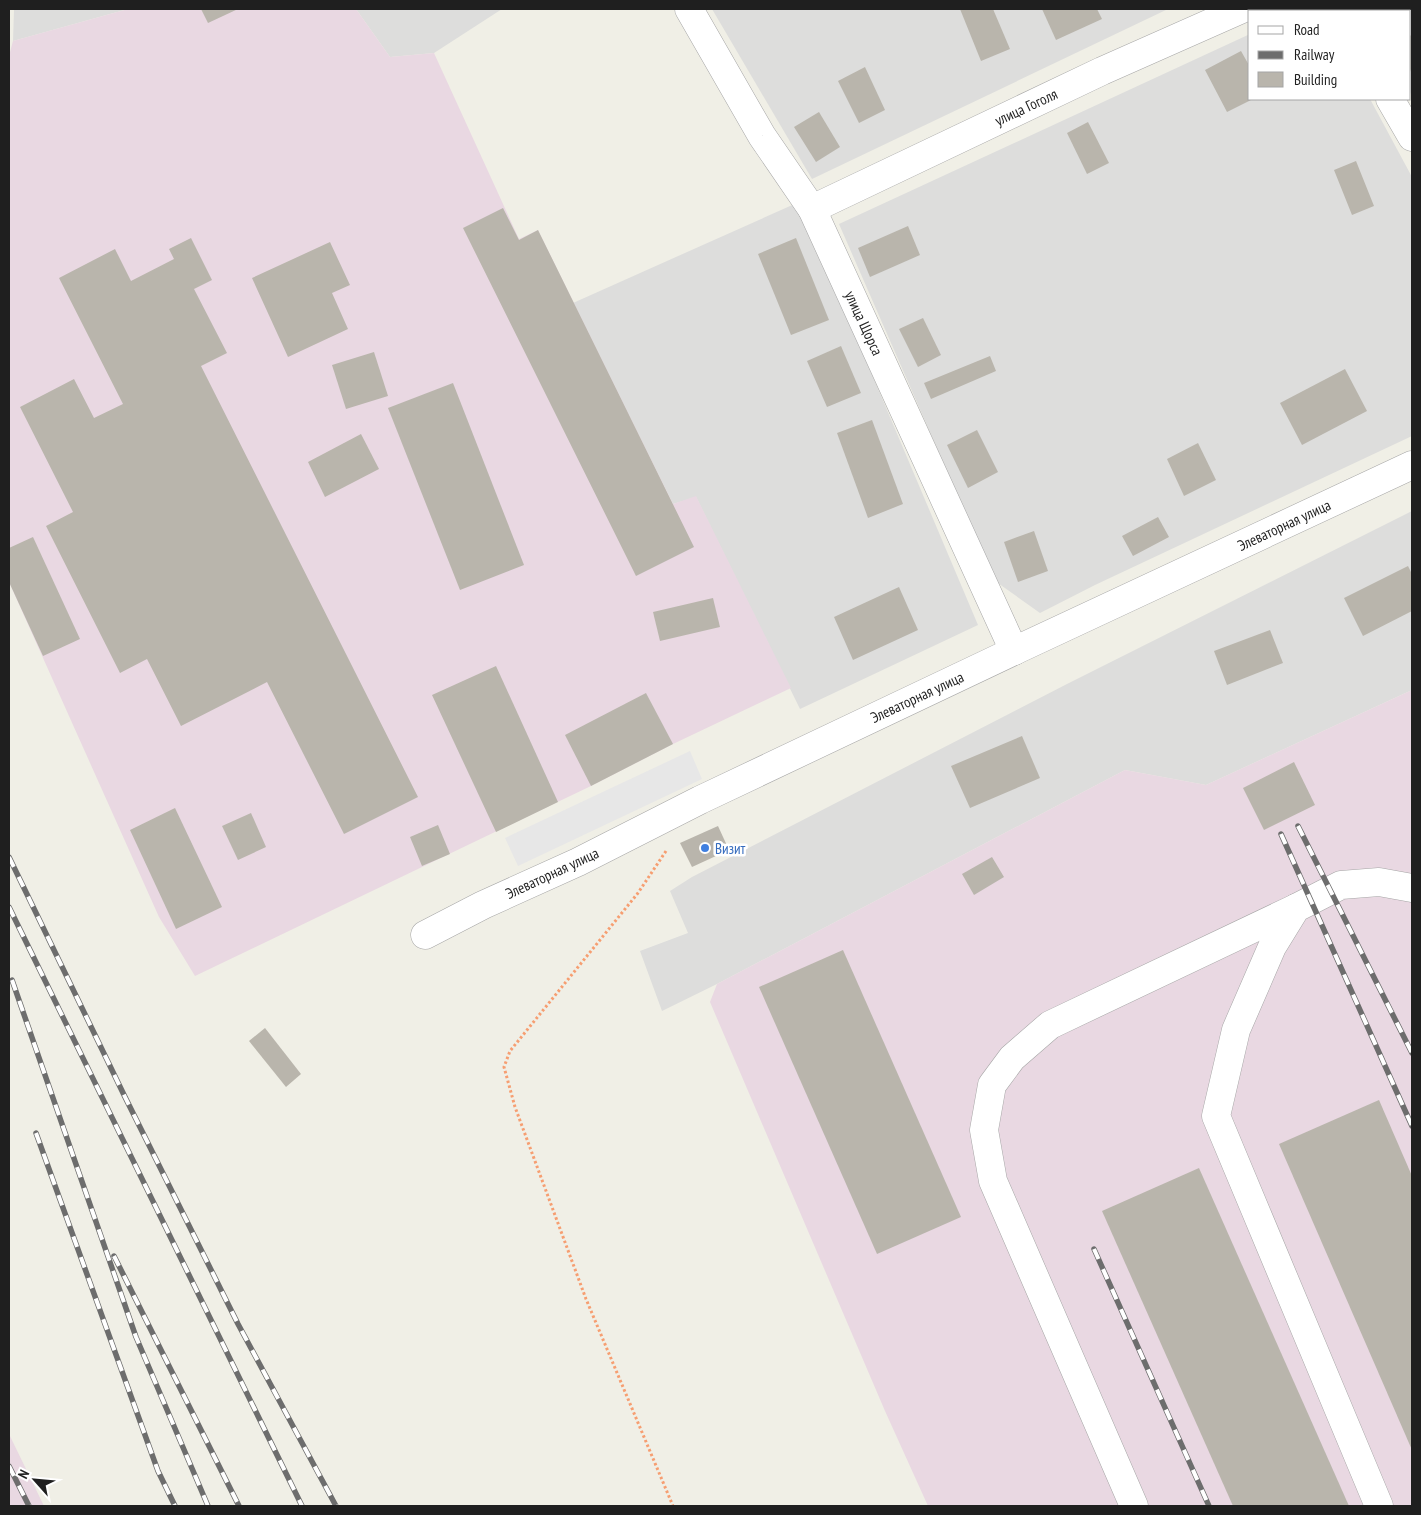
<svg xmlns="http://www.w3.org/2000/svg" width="1421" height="1515" font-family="'PT Sans Narrow',sans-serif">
<rect width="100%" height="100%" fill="#f0efe6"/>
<g fill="#dddddc">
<polygon points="14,9 128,9 13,41"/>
<polygon points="356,9 502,9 434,53 390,57"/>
<polygon points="712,9 1168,9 812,179"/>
<polygon points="1364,9 1412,9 1412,97 1410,92 1410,11 1366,11"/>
<polygon points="1250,34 1250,99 1370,99 1412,177 1412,436 1095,585 1040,613 995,581 839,224"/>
<polygon points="799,202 978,625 800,709 696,497 673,504 573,303"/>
<polygon points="1412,511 1412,690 1206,785 1125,770 717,984 662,1011 640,951 688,933 670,891 692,877 1067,684"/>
</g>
<g fill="#e9d8e2">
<polygon points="128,9 356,9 390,57 434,53 519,239 538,230 673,504 696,496 791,688 673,744 591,786 195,976 159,917 9,582 9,56 13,41"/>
<polygon points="1412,690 1412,1506 928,1506 885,1411 710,1002 717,984 1125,770 1206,785"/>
<polygon points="9,1434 44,1506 9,1506"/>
</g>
<polygon fill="#e7e7e7" points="690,751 702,779 518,866 505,838"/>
<g fill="#b9b5ac">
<polygon points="201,9 238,9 208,23"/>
<polygon points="960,9 993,9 1010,49 981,61"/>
<polygon points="1042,9 1097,9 1102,19 1056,40"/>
<polygon points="1412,34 1412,75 1410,69 1410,36"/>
<polygon points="1241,51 1250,67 1250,99 1253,99 1227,112 1205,70"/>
<polygon points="865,67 885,110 859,123 838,81"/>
<polygon points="819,112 840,147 816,162 794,127"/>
<polygon points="1088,122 1109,163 1087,174 1067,133"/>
<polygon points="1356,161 1374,206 1352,215 1334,170"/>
<polygon points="503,208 519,240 538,230 694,547 636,576 463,228"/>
<polygon points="908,226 920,255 870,277 858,248"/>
<polygon points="191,238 212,280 194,289 227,353 201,366 418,797 344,834 267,682 181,726 147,659 120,673 46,526 73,512 20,407 74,379 94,418 123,404 59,278 115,249 131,281 174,259 169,249"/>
<polygon points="796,238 829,320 791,335 758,254"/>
<polygon points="330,242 350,285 332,293 348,329 288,357 252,278"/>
<polygon points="923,318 941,355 918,367 899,329"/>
<polygon points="841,346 861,393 827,407 807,361"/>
<polygon points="374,352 388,396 346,409 332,365"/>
<polygon points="990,356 996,371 931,399 924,383"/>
<polygon points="1345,369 1367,411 1302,445 1280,403"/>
<polygon points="453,383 524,565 460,590 388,408"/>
<polygon points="872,420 903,504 868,518 837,433"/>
<polygon points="977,430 998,472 968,488 947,445"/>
<polygon points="361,434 379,469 325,497 308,462"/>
<polygon points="1198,443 1216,480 1184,496 1167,459"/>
<polygon points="1158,517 1169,537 1133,556 1122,536"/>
<polygon points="1034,531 1048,571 1018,582 1004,542"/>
<polygon points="33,537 80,639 43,656 9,582 9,548"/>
<polygon points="1408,566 1412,574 1412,611 1363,636 1344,598"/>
<polygon points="899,587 918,630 853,660 834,617"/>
<polygon points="713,598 720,627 660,641 653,612"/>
<polygon points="1270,630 1283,663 1227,685 1214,651"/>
<polygon points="496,666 558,802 496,832 432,695"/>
<polygon points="646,693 673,744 591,786 565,735"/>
<polygon points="1022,736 1040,778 970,808 951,766"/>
<polygon points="1294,762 1315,805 1264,830 1243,788"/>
<polygon points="175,808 222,907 176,929 130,830"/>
<polygon points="251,813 266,847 238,860 222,826"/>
<polygon points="438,825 450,854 422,866 410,837"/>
<polygon points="718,826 729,850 692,867 680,843"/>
<polygon points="992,857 1004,877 974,895 962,874"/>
<polygon points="843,950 961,1217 877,1254 759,987"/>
<polygon points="265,1028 301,1074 286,1087 249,1041"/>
<polygon points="1379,1100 1412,1176 1412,1450 1279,1144"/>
<polygon points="1199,1168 1349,1506 1233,1506 1102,1211"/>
</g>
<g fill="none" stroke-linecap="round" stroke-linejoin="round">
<defs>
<g id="minor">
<polyline points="689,9 762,136 812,209 1014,651"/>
<polyline points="1344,9 1346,11"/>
<polyline points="1390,99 1412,137"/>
<polyline points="812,209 1102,71 1242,9"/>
<polyline points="425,935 483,905 578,862 700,800 1014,651 1412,465"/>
<polyline points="1134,1506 993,1181 984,1130 992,1085 1012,1058 1050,1025 1296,908"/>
<polyline points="1379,1506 1216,1116 1236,1030 1272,947 1296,908 1341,885 1379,882 1412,888"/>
</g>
</defs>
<use href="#minor" stroke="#a6a6a6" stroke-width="29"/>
<polyline stroke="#f69e71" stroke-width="3" stroke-dasharray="2.5 2.5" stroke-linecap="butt" points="666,851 638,893 510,1051 504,1067 515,1107 586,1299 673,1506"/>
<use href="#minor" stroke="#fff" stroke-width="28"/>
<defs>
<g id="rail">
<polyline points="1298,826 1412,1053"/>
<polyline points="1281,834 1412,1126"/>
<polyline points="9,857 125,1097 238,1324 336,1506"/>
<polyline points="9,907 302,1506"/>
<polyline points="12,980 136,1337 208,1506"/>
<polyline points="36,1133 158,1471 175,1506"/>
<polyline points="1094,1249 1209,1506"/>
<polyline points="114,1256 239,1506"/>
<polyline points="9,1466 29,1506"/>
</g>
</defs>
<use href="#rail" stroke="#6d6d6d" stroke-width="5.5"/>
<use href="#rail" stroke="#fff" stroke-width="4" stroke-dasharray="11" stroke-linecap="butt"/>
</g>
<circle fill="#3f7fe0" stroke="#fff" stroke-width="2" cx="705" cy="848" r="5"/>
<g text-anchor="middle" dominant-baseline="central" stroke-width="5" stroke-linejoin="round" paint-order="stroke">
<g font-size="15" fill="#1f1f1f" stroke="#fff">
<text transform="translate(1026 107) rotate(-25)">улица Гоголя</text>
<text transform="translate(864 323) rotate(65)">улица Щорса</text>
<text transform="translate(1284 525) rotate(-25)">Элеваторная улица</text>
<text transform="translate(917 697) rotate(-25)">Элеваторная улица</text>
<text transform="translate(552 873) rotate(-25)">Элеваторная улица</text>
</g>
<g font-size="15" fill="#366cbe" stroke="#fff" text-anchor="start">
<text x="715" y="848">Визит</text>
</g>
</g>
<rect width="1421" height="1515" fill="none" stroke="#1f1f1f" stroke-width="20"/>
<rect x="1248" y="10" width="162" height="90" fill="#ffffff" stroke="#a5a5a5"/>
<rect x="1258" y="26" width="25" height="8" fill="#ffffff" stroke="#a5a5a5"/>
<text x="1294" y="35" font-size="15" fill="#1f1f1f">Road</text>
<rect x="1258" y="51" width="25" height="8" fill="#6d6d6d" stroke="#a5a5a5"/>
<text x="1294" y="60" font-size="15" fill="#1f1f1f">Railway</text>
<rect x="1258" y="72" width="25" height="15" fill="#b9b5ac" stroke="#a5a5a5"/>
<text x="1294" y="85" font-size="15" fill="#1f1f1f">Building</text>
<g transform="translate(35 1480) rotate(297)" stroke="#ffffff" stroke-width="4" paint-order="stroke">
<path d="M0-4L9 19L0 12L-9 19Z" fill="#1f1f1f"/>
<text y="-8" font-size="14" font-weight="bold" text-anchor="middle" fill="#1f1f1f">N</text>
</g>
</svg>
